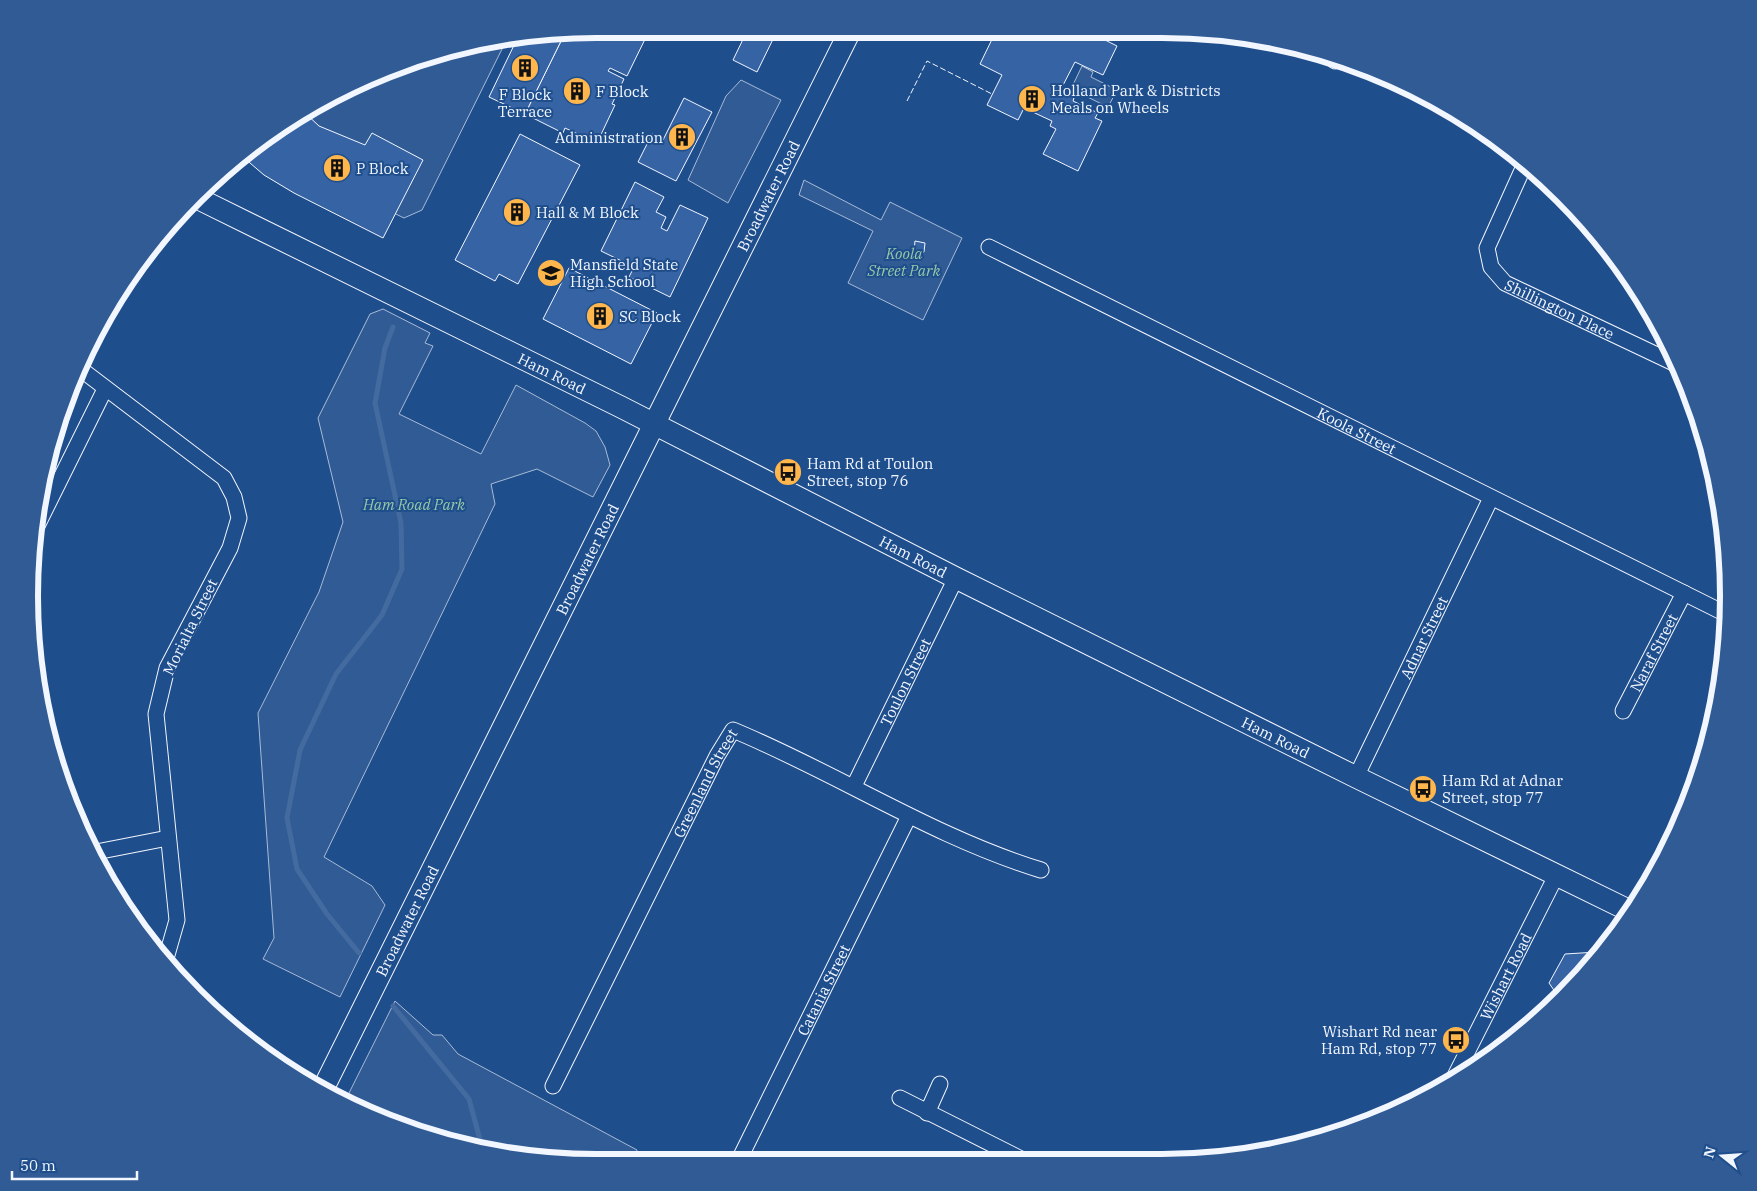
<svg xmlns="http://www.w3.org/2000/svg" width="1757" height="1191" font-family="'IBM Plex Serif',serif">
<rect width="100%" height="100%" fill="#1f4e8c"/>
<g fill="#305b95" stroke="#a8bbd7">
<polygon points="506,41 422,210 404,218 256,146 281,124 378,72 449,48"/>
<polygon points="1082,66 1093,72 1091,77 1117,90 1108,107 1071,89"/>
<polygon points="741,80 781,100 728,203 688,180 726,96"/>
<polygon points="804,180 881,220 890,202 962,238 923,320 848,283 873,231 799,195"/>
<polygon points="383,309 430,333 425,343 433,346 399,414 481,454 516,385 585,423 596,431 605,447 610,465 593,497 537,469 491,484 495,504 324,857 372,886 385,905 340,997 263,959 274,938 258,713 319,592 343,522 318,418 370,314"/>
<polygon points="395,1001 433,1035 442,1035 458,1054 637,1150 632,1162 595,1162 485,1151 378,1119 345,1101"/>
</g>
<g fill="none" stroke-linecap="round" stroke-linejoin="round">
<g stroke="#446ba0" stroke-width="5">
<polyline points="359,953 327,914 297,869 287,818 300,750 336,674 382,615 402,569 401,523 375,403 385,348 393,327"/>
<polyline points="393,1006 469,1099 483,1151"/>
</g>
</g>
<g fill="#3563a3" stroke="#f2f6ff">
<polygon points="596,29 650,29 627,76 610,68 608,71 624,79 612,104 615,105 597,143 565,128 563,133 525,114 565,33"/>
<polygon points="748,29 778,29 757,72 733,60"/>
<polygon points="997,29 1088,29 1089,32 1117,46 1103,75 1075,62 1060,91 1074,98 1073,101 1098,113 1095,118 1102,121 1078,171 1043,154 1056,129 1050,126 1052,121 1024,108 1018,120 987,105 1002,75 980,64"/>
<polygon points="565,33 525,114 489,97 517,39"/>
<polygon points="684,98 712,112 676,181 638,162 652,134 663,140"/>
<polygon points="304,112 319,126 365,145 372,133 423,160 383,238 294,193 264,175 243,157 281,124"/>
<polygon points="520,134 580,165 518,284 499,274 495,281 455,260"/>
<polygon points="635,182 664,197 656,212 666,217 661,228 667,231 680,205 708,218 670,297 629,277 634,267 601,251"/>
<polygon points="915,241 925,243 924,252 914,251"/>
<polygon points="569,268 657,313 631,364 543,319"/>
<polygon points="1597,952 1598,953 1560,999 1549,983 1565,954"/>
</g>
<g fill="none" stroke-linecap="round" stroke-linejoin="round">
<defs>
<g id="street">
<polyline points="1335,61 1337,57"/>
<path id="s1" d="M1524,166L1487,248L1491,267L1505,283L1678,365"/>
<path id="s2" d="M989,247L1726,614"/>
<polyline points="78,367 224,478 234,497 239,518 230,548 167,668 156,714 177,920 165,962"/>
<polyline points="33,534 105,389"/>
<path id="s3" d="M1623,711L1684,593"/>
<path id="s4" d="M1356,777L1491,498"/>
<path id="s5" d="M854,786L956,578"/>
<polyline points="91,853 168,838"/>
<path id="s6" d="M1454,1078L1557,874"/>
<path id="s7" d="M553,1086L717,756L733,730C837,773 933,837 1041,870"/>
<polyline points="900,1098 1027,1162"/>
<polyline points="927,1113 940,1084"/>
<path id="s8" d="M738,1162L909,816"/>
</g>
<g id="secondary">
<path id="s9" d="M197,198L621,407L956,578L1356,777L1632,912"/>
<path id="s10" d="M323,1089L851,29"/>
</g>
</defs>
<use href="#street" stroke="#f2f6ff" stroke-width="17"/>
<use href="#secondary" stroke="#f2f6ff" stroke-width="23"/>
<use href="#street" stroke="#1f4e8c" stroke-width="15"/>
<use href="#secondary" stroke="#1f4e8c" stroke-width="21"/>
<polyline stroke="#f2f6ff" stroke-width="1" stroke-dasharray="6 2.5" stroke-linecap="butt" points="907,101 927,61 992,94"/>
</g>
<defs>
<symbol id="building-disc" viewBox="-11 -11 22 22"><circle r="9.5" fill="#ffb74d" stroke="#1f4e8c"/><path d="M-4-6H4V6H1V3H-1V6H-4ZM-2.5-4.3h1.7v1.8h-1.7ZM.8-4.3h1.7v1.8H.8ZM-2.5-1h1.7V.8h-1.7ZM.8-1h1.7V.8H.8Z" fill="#111"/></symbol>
<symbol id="school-disc" viewBox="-11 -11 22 22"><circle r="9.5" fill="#ffb74d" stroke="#1f4e8c"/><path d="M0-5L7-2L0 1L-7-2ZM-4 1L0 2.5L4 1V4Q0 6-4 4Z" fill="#111"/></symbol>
<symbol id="bus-disc" viewBox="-11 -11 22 22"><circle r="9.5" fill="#ffb74d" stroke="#1f4e8c"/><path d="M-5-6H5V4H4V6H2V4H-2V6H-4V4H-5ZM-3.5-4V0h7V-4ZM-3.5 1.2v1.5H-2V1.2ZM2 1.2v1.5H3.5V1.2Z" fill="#111"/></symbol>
</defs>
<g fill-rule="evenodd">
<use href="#building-disc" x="509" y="52" width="32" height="32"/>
<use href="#building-disc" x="561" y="75" width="32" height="32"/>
<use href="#building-disc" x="1016" y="83" width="32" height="32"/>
<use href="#building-disc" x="666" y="121" width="32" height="32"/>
<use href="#building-disc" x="321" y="152" width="32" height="32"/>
<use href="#building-disc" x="501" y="196" width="32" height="32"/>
<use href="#school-disc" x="535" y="257" width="32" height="32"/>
<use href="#building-disc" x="584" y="300" width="32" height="32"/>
<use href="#bus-disc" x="772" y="456" width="32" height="32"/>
<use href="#bus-disc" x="1407" y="773" width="32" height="32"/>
<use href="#bus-disc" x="1440" y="1024" width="32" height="32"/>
</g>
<g text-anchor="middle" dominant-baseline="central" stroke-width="4" stroke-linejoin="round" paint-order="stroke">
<g font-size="15" fill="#f2f6ff" stroke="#1f4e8c" text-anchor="start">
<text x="1051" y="90">Holland Park &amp; Districts<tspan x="1051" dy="17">Meals on Wheels</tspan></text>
<text x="596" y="91">F Block</text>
<text x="525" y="94" text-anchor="middle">F Block<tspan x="525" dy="17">Terrace</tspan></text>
<text x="663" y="137" text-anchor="end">Administration</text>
<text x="356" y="168">P Block</text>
<text x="536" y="212">Hall &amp; M Block</text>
<text x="570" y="264">Mansfield State<tspan x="570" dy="17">High School</tspan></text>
<text x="619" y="316">SC Block</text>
<text x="807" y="463">Ham Rd at Toulon<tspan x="807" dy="17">Street, stop 76</tspan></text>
<text x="1442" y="780">Ham Rd at Adnar<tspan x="1442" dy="17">Street, stop 77</tspan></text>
<text x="1437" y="1031" text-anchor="end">Wishart Rd near<tspan x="1437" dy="17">Ham Rd, stop 77</tspan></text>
</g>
<g font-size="15" fill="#f2f6ff" stroke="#1f4e8c">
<text stroke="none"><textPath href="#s10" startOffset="998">Broadwater Road</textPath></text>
<text stroke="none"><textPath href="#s1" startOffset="191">Shillington Place</textPath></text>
<text stroke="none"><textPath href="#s9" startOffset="396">Ham Road</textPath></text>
<text stroke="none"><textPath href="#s2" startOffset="411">Koola Street</textPath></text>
<text stroke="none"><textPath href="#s9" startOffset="801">Ham Road</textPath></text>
<text stroke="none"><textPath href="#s10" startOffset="592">Broadwater Road</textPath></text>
<text transform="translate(190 627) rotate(-64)">Morialta Street</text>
<text stroke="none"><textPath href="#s4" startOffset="155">Adnar Street</textPath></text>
<text stroke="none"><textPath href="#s3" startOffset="66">Naraf Street</textPath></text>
<text stroke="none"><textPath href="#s5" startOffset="116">Toulon Street</textPath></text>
<text stroke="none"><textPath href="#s9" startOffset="1206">Ham Road</textPath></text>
<text stroke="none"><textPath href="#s7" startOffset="339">Greenland Street</textPath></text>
<text stroke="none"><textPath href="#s10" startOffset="188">Broadwater Road</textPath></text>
<text stroke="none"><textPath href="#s6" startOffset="114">Wishart Road</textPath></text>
<text stroke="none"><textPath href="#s8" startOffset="192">Catania Street</textPath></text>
</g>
<g font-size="15" font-style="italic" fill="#97c8a6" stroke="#1f4e8c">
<text x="904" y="253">Koola<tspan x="904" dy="17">Street Park</tspan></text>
<text x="414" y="504">Ham Road Park</text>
</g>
</g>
<path d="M0 0H1757V1191H0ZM596 38H1162A558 558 0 0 1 1720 596V596A558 558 0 0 1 1162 1154H596A558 558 0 0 1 38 596V596A558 558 0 0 1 596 38Z" fill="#305b95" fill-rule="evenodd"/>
<path fill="none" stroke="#f2f6ff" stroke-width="6" d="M596 38H1162A558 558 0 0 1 1720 596V596A558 558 0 0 1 1162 1154H596A558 558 0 0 1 38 596V596A558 558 0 0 1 596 38Z"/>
<g transform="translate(1722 1156) rotate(287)" stroke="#1f4e8c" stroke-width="4" paint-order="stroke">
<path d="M0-4L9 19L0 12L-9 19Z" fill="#f2f6ff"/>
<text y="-8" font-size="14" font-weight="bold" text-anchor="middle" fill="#f2f6ff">N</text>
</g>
<path d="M12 1171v8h125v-8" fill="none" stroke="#f2f6ff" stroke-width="2.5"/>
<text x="20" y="1171" font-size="15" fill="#f2f6ff" stroke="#1f4e8c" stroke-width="4" paint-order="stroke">50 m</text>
</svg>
